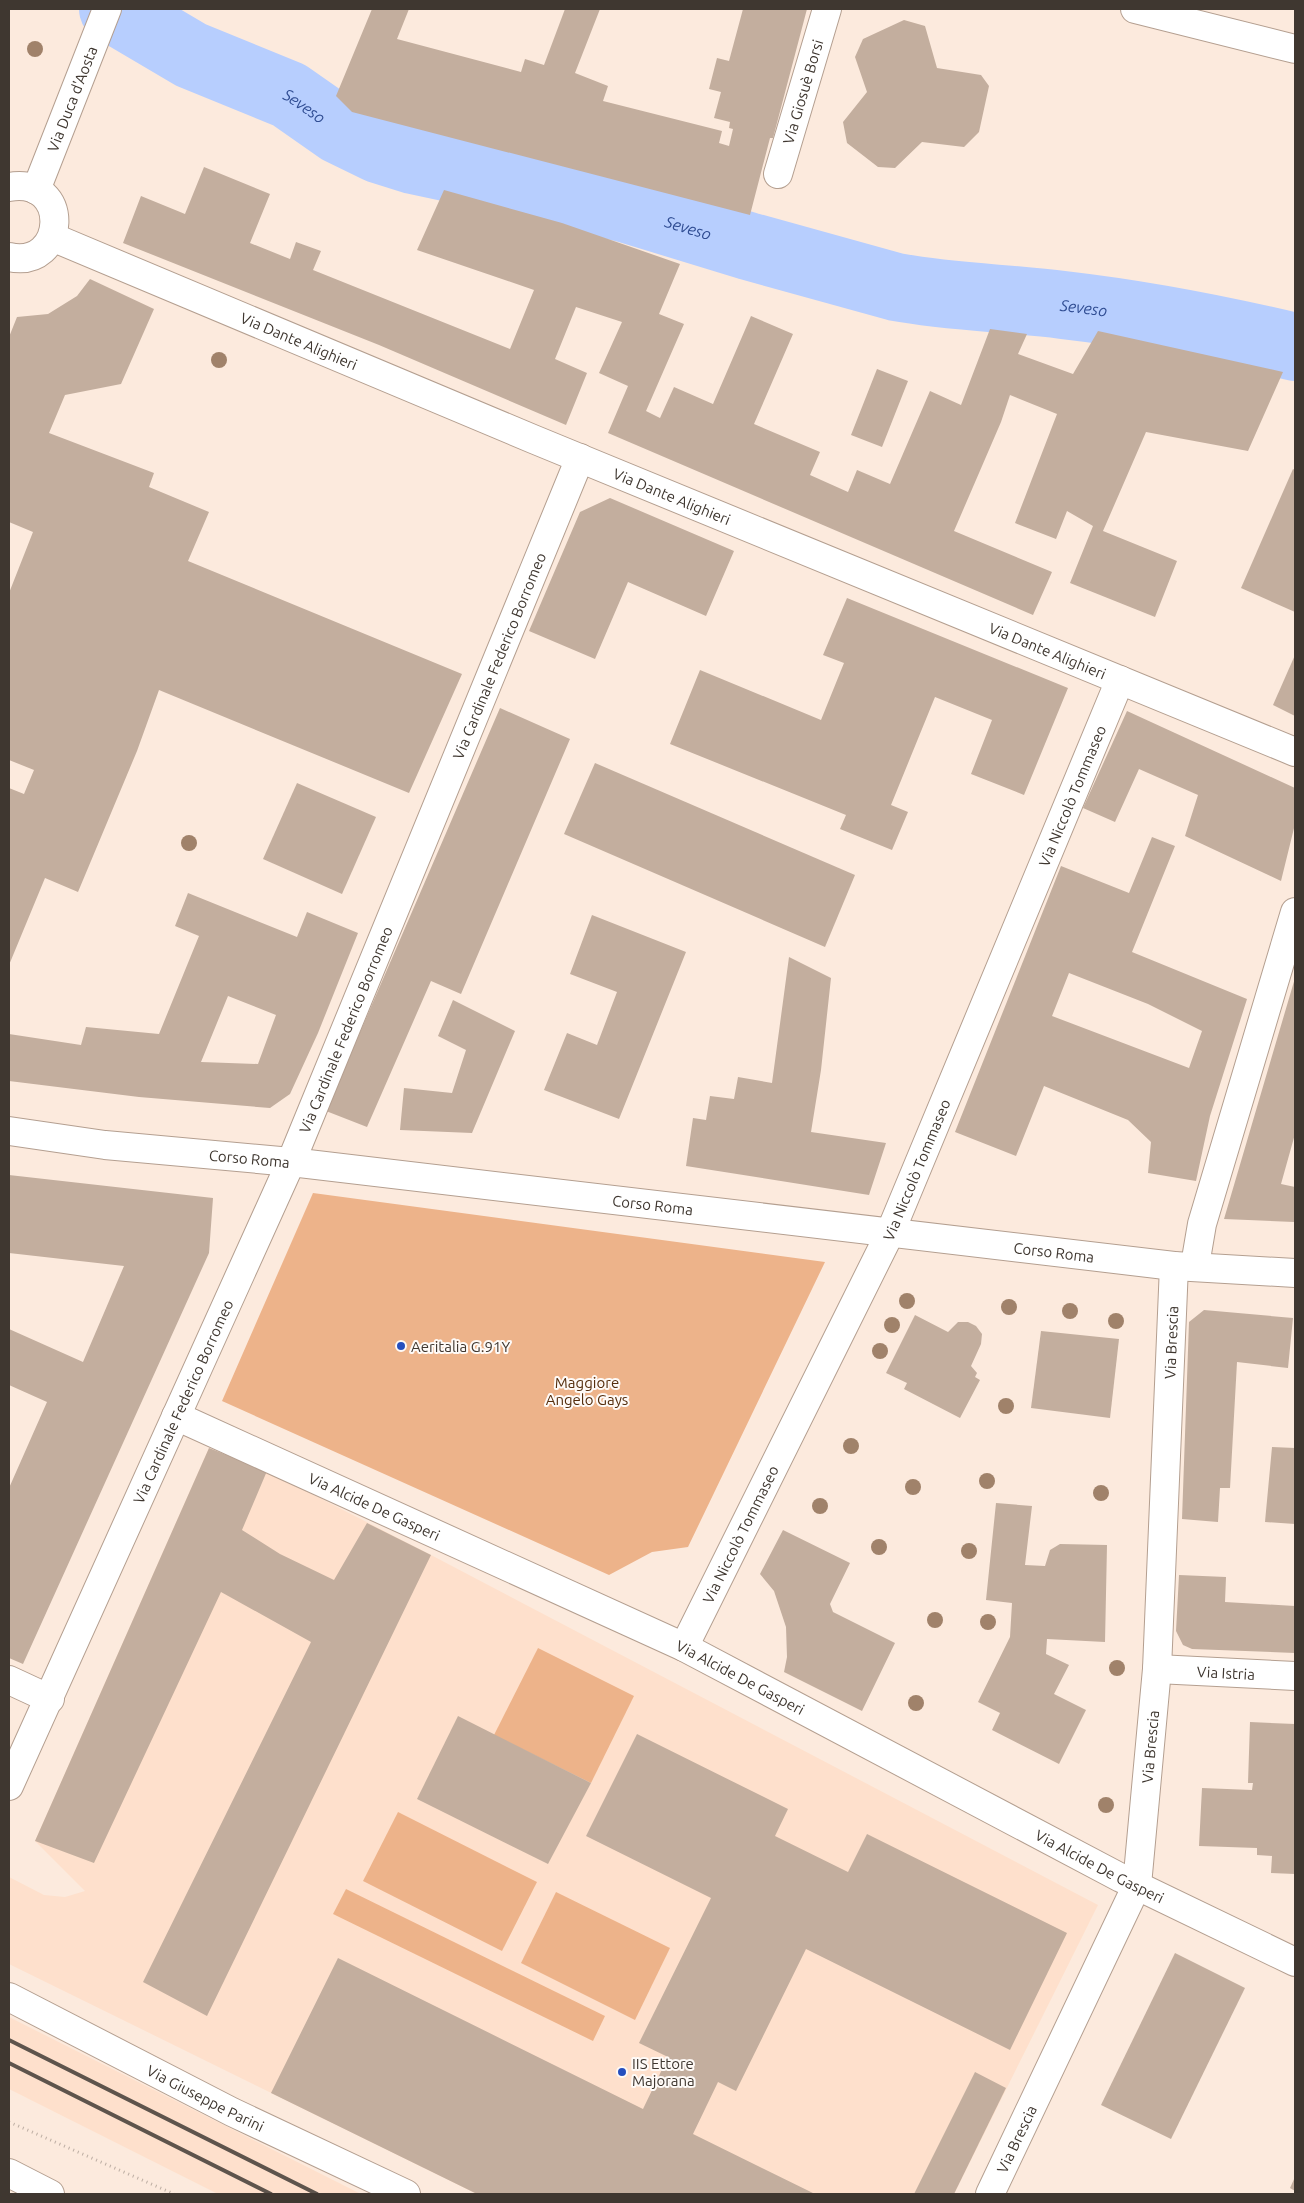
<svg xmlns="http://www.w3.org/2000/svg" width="1304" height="2203" font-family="Ubuntu,sans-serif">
<rect width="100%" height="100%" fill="#fceadd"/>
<g fill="#fee0cc">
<polygon points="209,1448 267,1471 431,1555 1098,1905 954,2194 477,2194 9,1964 9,1877 44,1895 65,1897 85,1891 35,1841"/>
<polygon points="9,2017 361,2194 218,2194 9,2089"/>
</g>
<g fill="#edb38a">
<polygon points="313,1193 825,1262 688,1547 652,1552 609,1575 222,1401"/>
<polygon points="538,1648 634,1696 591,1783 494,1735"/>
<polygon points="398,1812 537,1882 502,1951 363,1881"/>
<polygon points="346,1889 605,2016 593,2041 333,1914"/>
<polygon points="556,1892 670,1948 635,2020 521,1963"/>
</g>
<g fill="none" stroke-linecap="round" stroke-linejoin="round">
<path stroke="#b7cefe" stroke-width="68" id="s1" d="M113,9L191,55L289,95L339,130L378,149L413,160L539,187L627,209L748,246L896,287C951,297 1007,298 1063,305C1141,314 1219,329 1295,347"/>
</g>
<g fill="#c3ae9e" fill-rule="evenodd">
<polygon points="372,9 409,9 397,39 521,72 525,59 544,65 565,9 600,9 575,73 608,86 603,101 722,131 719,143 729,146 733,129 729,128 730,122 714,118 721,92 709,89 717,58 729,61 743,9 807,9 773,138 770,138 750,215 352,112 336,96"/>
<polygon points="904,20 925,26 937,68 981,75 989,86 979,132 964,147 922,142 895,168 878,167 847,143 843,122 867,92 855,57 863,39"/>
<polygon points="204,167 270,194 250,243 290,259 296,242 321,251 313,270 510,349 534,290 417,250 444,190 562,223 680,264 659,314 684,324 646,411 660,418 674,387 713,404 751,316 793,334 754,424 820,452 810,475 848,492 857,470 890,484 930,391 961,405 990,329 1027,334 1018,354 1073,374 1098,331 1283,372 1248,451 1146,432 1103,531 1177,561 1155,617 1070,583 1093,526 1067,511 1056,539 1015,523 1057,414 1010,395 1001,422 954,531 1052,572 1033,615 608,433 628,386 599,373 622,322 576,307 555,359 587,373 566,425 379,345 123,243 141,196 185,214"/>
<polygon points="90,279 154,309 121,384 65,395 49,433 154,473 149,487 209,512 188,561 462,674 409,793 159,690 137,751 78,892 45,878 9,965 9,788 24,794 34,770 9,760 9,593 33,532 9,522 9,337 17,317 48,314 77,296"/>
<polygon points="877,369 908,381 882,447 851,435"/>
<polygon points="1293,469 1295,470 1295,612 1241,588"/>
<polygon points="610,498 734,551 706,616 628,582 595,659 529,631 580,512"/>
<polygon points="847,598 1068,688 1024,795 971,774 992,720 935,697 891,805 908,812 892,850 840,829 846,815 670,744 700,670 821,720 844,663 823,655"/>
<polygon points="1295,655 1295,716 1273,705"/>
<polygon points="500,708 570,739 461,994 431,981 367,1127 326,1111"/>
<polygon points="1127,711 1295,788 1295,824 1281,881 1185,836 1198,795 1139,769 1115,822 1083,808"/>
<polygon points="595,763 855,875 825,947 564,834"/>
<polygon points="297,783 376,817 342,894 263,859"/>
<path d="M1152,837L1175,846L1132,952L1247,999L1210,1116L1196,1181L1148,1173L1151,1142L1128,1120L1044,1086L1016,1156L955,1132L1061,866L1129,893ZM1069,973L1148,1004L1202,1031L1189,1068L1052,1016Z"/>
<path d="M188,893L297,937L307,912L358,933L318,1033L290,1094L270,1108L139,1097L9,1081V1034L81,1045L86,1027L159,1034L199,936L175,926ZM228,996L276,1015L258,1064L201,1062Z"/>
<polygon points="592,915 686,952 619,1119 544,1090 567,1033 597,1045 617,992 570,974"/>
<polygon points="789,957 831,978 821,1070 811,1132 886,1143 869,1195 686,1166 693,1118 706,1120 710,1096 734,1099 738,1077 772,1083"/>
<polygon points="1295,978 1295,1134 1281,1184 1295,1187 1294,1222 1224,1219"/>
<polygon points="453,1000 515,1031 472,1133 400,1130 404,1088 452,1093 466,1050 438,1036"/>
<polygon points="9,1175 213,1198 209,1253 23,1664 9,1658 9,1488 47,1402 9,1385 9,1329 83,1362 124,1266 9,1253"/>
<polygon points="1204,1310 1293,1318 1288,1368 1237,1362 1230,1488 1220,1488 1218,1522 1182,1519 1189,1322"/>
<polygon points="915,1315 948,1332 958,1322 968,1322 976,1326 982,1334 981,1344 971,1366 977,1373 975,1377 980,1380 960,1418 904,1389 907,1383 886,1373"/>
<polygon points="1041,1331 1119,1339 1110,1418 1031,1408"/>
<polygon points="1272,1447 1295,1448 1295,1524 1265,1522"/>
<polygon points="209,1448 267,1471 242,1530 280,1554 334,1580 367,1523 431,1555 207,2016 143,1982 311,1642 221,1592 94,1863 35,1841"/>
<polygon points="996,1503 1032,1506 1025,1565 1045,1566 1050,1550 1060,1544 1107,1545 1105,1642 1047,1639 1046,1654 1069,1665 1054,1694 1086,1710 1059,1764 992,1730 1000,1713 978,1702 1010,1637 1012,1603 986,1600"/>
<polygon points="783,1530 850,1563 830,1604 833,1612 895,1643 862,1711 784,1672 787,1657 786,1627 774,1591 760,1574"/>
<polygon points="1179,1575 1226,1577 1225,1602 1295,1606 1295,1653 1192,1649 1183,1645 1176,1631"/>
<polygon points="458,1716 591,1783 548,1864 417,1799"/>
<polygon points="1250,1722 1295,1724 1295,1874 1271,1873 1272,1856 1257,1855 1257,1848 1199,1846 1202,1788 1252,1790 1253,1783 1248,1783"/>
<polygon points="637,1734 788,1809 775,1836 848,1872 867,1834 1067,1933 1010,2050 806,1949 736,2091 718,2082 693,2134 815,2194 477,2194 271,2093 338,1958 643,2109 668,2057 639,2043 711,1898 586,1836"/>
<polygon points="1175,1953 1245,1988 1171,2139 1101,2105"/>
<polygon points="975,2072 1006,2088 954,2194 914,2194"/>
<polygon points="1295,2177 1295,2191 1290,2188"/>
</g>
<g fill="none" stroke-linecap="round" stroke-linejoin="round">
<defs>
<g id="minor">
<polyline points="1135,9 1295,49"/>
<path id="s2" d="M778,174L827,9"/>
<path d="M9,187C72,176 67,270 9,257"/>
<path id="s3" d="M36,190L107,9"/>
<path id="s4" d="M52,237L533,439L1295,752"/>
<path id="s5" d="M9,1131L105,1145L291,1162L1174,1266L1295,1273"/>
<polyline points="1195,1265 1202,1224 1295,912"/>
<path id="s6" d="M176,1416L684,1647L1121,1878L1295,1962"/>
<path id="s7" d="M684,1647L890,1233L1120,680"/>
<path id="s8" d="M1157,1669L1295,1676"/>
<polyline points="9,1680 50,1699"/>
<path id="s9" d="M9,1786L291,1162L580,458"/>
<path id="s10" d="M9,1997L232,2112L406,2194"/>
<polyline points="9,2173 50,2194"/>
<path id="s11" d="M990,2194L1137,1885L1157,1669L1174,1266"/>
</g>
</defs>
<use href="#minor" stroke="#b49f90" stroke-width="30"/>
<polyline stroke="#beafa4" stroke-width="3" stroke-dasharray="1 4" stroke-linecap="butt" points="9,2122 174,2194"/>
<use href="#minor" stroke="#fff" stroke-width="28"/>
<g stroke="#5e544c" stroke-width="4">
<polyline points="9,2040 317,2194"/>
<polyline points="9,2063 271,2194"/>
</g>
</g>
<g fill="#a0826a">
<circle cx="35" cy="49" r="8"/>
<circle cx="219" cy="360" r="8"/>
<circle cx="189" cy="843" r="8"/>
<circle cx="907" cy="1301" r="8"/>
<circle cx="1009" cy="1307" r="8"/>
<circle cx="1070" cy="1311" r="8"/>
<circle cx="1116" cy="1321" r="8"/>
<circle cx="892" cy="1325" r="8"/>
<circle cx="880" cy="1351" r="8"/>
<circle cx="1006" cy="1406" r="8"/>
<circle cx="851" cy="1446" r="8"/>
<circle cx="987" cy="1481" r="8"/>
<circle cx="913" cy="1487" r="8"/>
<circle cx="1101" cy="1493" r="8"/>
<circle cx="820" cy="1506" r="8"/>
<circle cx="879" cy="1547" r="8"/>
<circle cx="969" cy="1551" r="8"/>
<circle cx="935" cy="1620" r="8"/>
<circle cx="988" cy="1622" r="8"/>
<circle cx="1117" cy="1668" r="8"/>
<circle cx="916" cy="1703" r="8"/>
<circle cx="1106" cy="1805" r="8"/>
</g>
<g fill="#264fbe" stroke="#fefaf7" stroke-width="2">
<circle cx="401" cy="1346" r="5"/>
<circle cx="622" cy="2072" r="5"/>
</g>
<g text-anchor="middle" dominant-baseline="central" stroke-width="4" stroke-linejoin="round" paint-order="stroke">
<g font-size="15" fill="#3f3730" stroke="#fefaf7">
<text stroke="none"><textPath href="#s2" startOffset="86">Via Giosuè Borsi</textPath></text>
<text stroke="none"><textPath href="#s3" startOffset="98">Via Duca d'Aosta</textPath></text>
<text stroke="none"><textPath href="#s4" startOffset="268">Via Dante Alighieri</textPath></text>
<text stroke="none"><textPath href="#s4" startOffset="672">Via Dante Alighieri</textPath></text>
<text stroke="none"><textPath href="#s4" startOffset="1078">Via Dante Alighieri</textPath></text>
<text stroke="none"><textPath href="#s9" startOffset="1232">Via Cardinale Federico Borromeo</textPath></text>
<text stroke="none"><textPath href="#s7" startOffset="936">Via Niccolò Tommaseo</textPath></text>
<text stroke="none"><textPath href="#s9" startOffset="828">Via Cardinale Federico Borromeo</textPath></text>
<text stroke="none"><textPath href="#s5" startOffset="242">Corso Roma</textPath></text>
<text stroke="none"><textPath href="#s7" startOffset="531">Via Niccolò Tommaseo</textPath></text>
<text stroke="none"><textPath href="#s5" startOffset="648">Corso Roma</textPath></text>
<text stroke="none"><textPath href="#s5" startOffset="1052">Corso Roma</textPath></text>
<text stroke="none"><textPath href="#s11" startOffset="886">Via Brescia</textPath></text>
<text stroke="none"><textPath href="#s9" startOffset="422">Via Cardinale Federico Borromeo</textPath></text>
<text stroke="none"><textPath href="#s6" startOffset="218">Via Alcide De Gasperi</textPath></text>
<text stroke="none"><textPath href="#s7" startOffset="126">Via Niccolò Tommaseo</textPath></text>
<text stroke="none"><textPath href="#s8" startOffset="69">Via Istria</textPath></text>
<text stroke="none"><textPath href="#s6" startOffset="622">Via Alcide De Gasperi</textPath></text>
<text stroke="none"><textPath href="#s11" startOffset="481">Via Brescia</textPath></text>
<text stroke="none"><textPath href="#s6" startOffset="1028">Via Alcide De Gasperi</textPath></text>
<text stroke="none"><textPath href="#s10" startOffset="221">Via Giuseppe Parini</textPath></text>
<text stroke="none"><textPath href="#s11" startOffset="61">Via Brescia</textPath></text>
</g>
<g font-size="15" fill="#3f3730" stroke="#fefaf7" text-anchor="start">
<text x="411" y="1346">Aeritalia G.91Y</text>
<text x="632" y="2063">IIS Ettore<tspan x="632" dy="17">Majorana</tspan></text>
</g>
<g font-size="15" fill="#542d0c" stroke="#fefaf7">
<text x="587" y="1382">Maggiore<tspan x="587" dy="17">Angelo Gays</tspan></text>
</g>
<g font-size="16" font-style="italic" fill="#304d93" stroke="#fefaf7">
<text stroke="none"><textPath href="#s1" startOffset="215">Seveso</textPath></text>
<text stroke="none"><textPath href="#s1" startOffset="621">Seveso</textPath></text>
<text stroke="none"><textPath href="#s1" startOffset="1026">Seveso</textPath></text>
</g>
</g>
<rect width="1304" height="2203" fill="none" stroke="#3f3730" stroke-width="20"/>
</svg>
